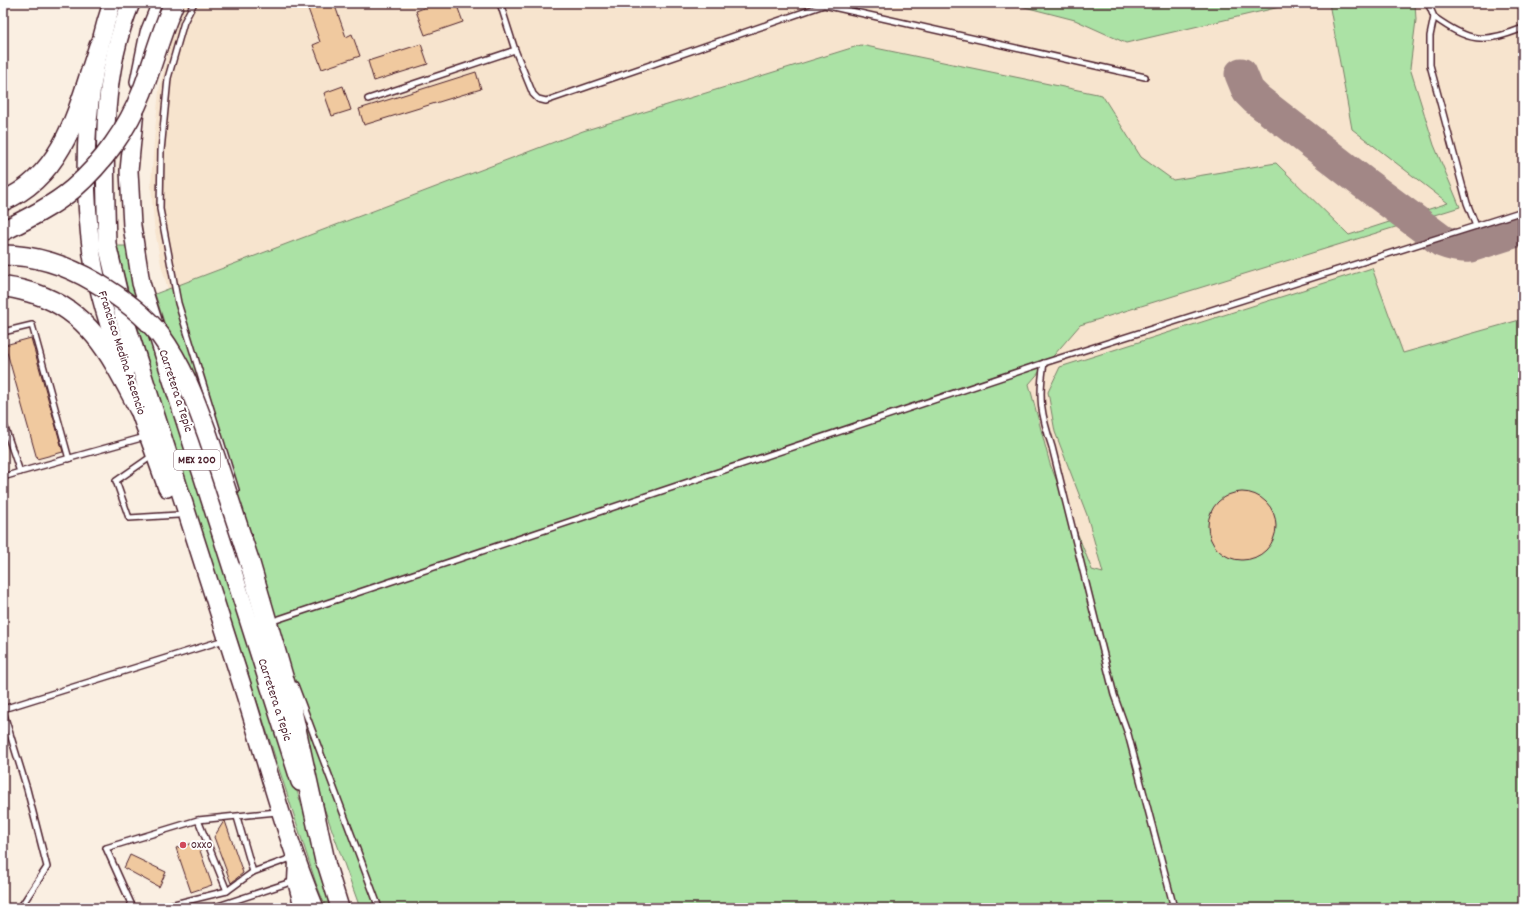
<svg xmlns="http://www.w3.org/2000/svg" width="1526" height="911" font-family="Dekko,sans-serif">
<rect width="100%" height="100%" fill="#faefe2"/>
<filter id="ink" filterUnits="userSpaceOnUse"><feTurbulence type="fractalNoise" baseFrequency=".025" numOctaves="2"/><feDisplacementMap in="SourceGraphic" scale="8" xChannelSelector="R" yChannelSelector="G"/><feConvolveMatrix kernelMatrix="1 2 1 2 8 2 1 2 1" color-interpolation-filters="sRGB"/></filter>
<g filter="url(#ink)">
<polygon fill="#f7e4ce" points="185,3 1523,3 1523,908 173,307 161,265 154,225 151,184 154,141 159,91 170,42"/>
<g fill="#abe2a5" stroke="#7a8068">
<polygon points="1009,3 1297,3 1126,43 1075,20"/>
<polygon points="1329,3 1415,3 1416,20 1410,68 1434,145 1460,207 1080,325 1029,384 1050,464 1092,570 1103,573 1087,515 1055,432 1048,392 1060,367 1372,268 1403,353 1523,319 1523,908 360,908 294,724 155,294 583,131 861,45 1102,95 1141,157 1173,180 1276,163 1349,235 1448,203 1352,129"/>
<polygon points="117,246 126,246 136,284 183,441 335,908 326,908 316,883 170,433 134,314"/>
</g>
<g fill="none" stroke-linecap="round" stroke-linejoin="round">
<path stroke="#a28786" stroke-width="33" d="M1241,74L1248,91L1256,99L1364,183L1442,241C1452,245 1460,247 1470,246L1523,229"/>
</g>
<g fill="#f0c99f" stroke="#4a1f2b">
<polygon points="306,3 334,3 346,37 352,34 360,56 322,69 313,45 320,42"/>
<polygon points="422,3 456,3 463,22 425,35 416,11 424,8"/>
<polygon points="421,44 428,64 374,81 368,61"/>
<polygon points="476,72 481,89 364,125 359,109"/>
<polygon points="343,86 351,110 332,116 324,93"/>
<polygon points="31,338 63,452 37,459 5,345"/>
<circle cx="1242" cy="526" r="34"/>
<polygon points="224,821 225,821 243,873 231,883 214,837"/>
<polygon points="197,842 212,885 191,892 176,848"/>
<polygon points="130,855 166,872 159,887 124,868"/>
</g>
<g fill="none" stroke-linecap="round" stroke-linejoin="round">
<defs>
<g id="service">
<polyline points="194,3 184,22 168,78 161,151 160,209 178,303 236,490"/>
<polyline points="500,3 515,50 533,94 538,99 546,101 824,5 827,3"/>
<polyline points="824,5 1145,77"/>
<path d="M1434,17C1469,42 1483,44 1523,28"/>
<polyline points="368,99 515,50"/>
<polyline points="1476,226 1523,211"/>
<polyline points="3,332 32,325 69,459"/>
<path d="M1044,363C1038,398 1041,414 1052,447L1114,695L1128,734L1174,908"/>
<polyline points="3,422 20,472 145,437"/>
<polyline points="152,456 116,481 129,518 178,515"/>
<polyline points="3,477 20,472"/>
<polyline points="276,620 1044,363 1476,226 1467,203 1430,65 1430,36 1434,17 1428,3"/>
<polyline points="295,685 379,908"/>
<polyline points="3,709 224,640"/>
<polyline points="3,711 27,789 47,867 20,908"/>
<polyline points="237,817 253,872"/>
<polyline points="198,820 227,891"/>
<polyline points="133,908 106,848 198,820 277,812"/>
<polyline points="158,908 227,891 253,872 294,857"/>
<polyline points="212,908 294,881"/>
</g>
<polyline id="secondary" points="296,861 295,881 302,908"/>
<g id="trunk">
<path d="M112,3C85,83 81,171 92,255C98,294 111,334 125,371"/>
<path d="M131,3C99,79 105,164 107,244L124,316C163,439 203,562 242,685C266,760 285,836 315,908"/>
<polyline points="139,82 149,33 161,3"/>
<polyline points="135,110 129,171 132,226 141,283 300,782"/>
<polyline points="134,396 167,488"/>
<polyline points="321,847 340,908"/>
</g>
<g id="motorway">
<path d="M3,201C66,174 79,105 99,46"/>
<path d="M3,287C14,287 25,291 36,294C92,313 113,360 139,409"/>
<polyline points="249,560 289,697 325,861"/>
</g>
</defs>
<use href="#service" stroke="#4a1f2b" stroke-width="8"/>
<use href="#secondary" stroke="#4a1f2b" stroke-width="17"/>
<use href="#trunk" stroke="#4a1f2b" stroke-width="20"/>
<use href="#motorway" stroke="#4a1f2b" stroke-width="22"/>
<use href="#service" stroke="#fff" stroke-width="5"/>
<use href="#secondary" stroke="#fff" stroke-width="14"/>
<use href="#trunk" stroke="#fff" stroke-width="17"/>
<use href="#motorway" stroke="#fff" stroke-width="19"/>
<defs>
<g id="motorway-bridge">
<path d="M3,231C27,219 53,206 73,189C103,163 128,128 142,92C153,63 161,32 174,3"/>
<path d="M3,255C35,255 68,266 95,282C119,296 143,313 160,335C183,366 195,400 208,436C222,477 235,518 249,560"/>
</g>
</defs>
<use href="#motorway-bridge" stroke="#4a1f2b" stroke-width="22" stroke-linecap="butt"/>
<use href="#motorway-bridge" stroke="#fff" stroke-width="19"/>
</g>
</g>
<circle fill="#d1495b" stroke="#fff" stroke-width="1.5" cx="183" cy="845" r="4"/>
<g text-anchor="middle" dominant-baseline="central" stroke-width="4" stroke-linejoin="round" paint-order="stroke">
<rect fill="#fff" stroke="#80626b" stroke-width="1" x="174" y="450" width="46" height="20" rx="3"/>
<g font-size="12" font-weight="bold" fill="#4a1f2b">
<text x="197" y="460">MEX 200</text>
</g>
<g font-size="13" fill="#4a1f2b" stroke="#fff">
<text transform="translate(121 353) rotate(72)">Francisco Medina Ascencio</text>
<text transform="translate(175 391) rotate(72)">Carretera a Tepic</text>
<text transform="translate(274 700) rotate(72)">Carretera a Tepic</text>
</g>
<g font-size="13" fill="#4a1f2b" stroke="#fff" text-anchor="start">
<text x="191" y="845">oxxo</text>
</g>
</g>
<rect width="1526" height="911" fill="none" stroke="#fff" stroke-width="16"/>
<rect x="8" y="8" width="1510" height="895" fill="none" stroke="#4a1f2b" stroke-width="1.5" filter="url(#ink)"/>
</svg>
